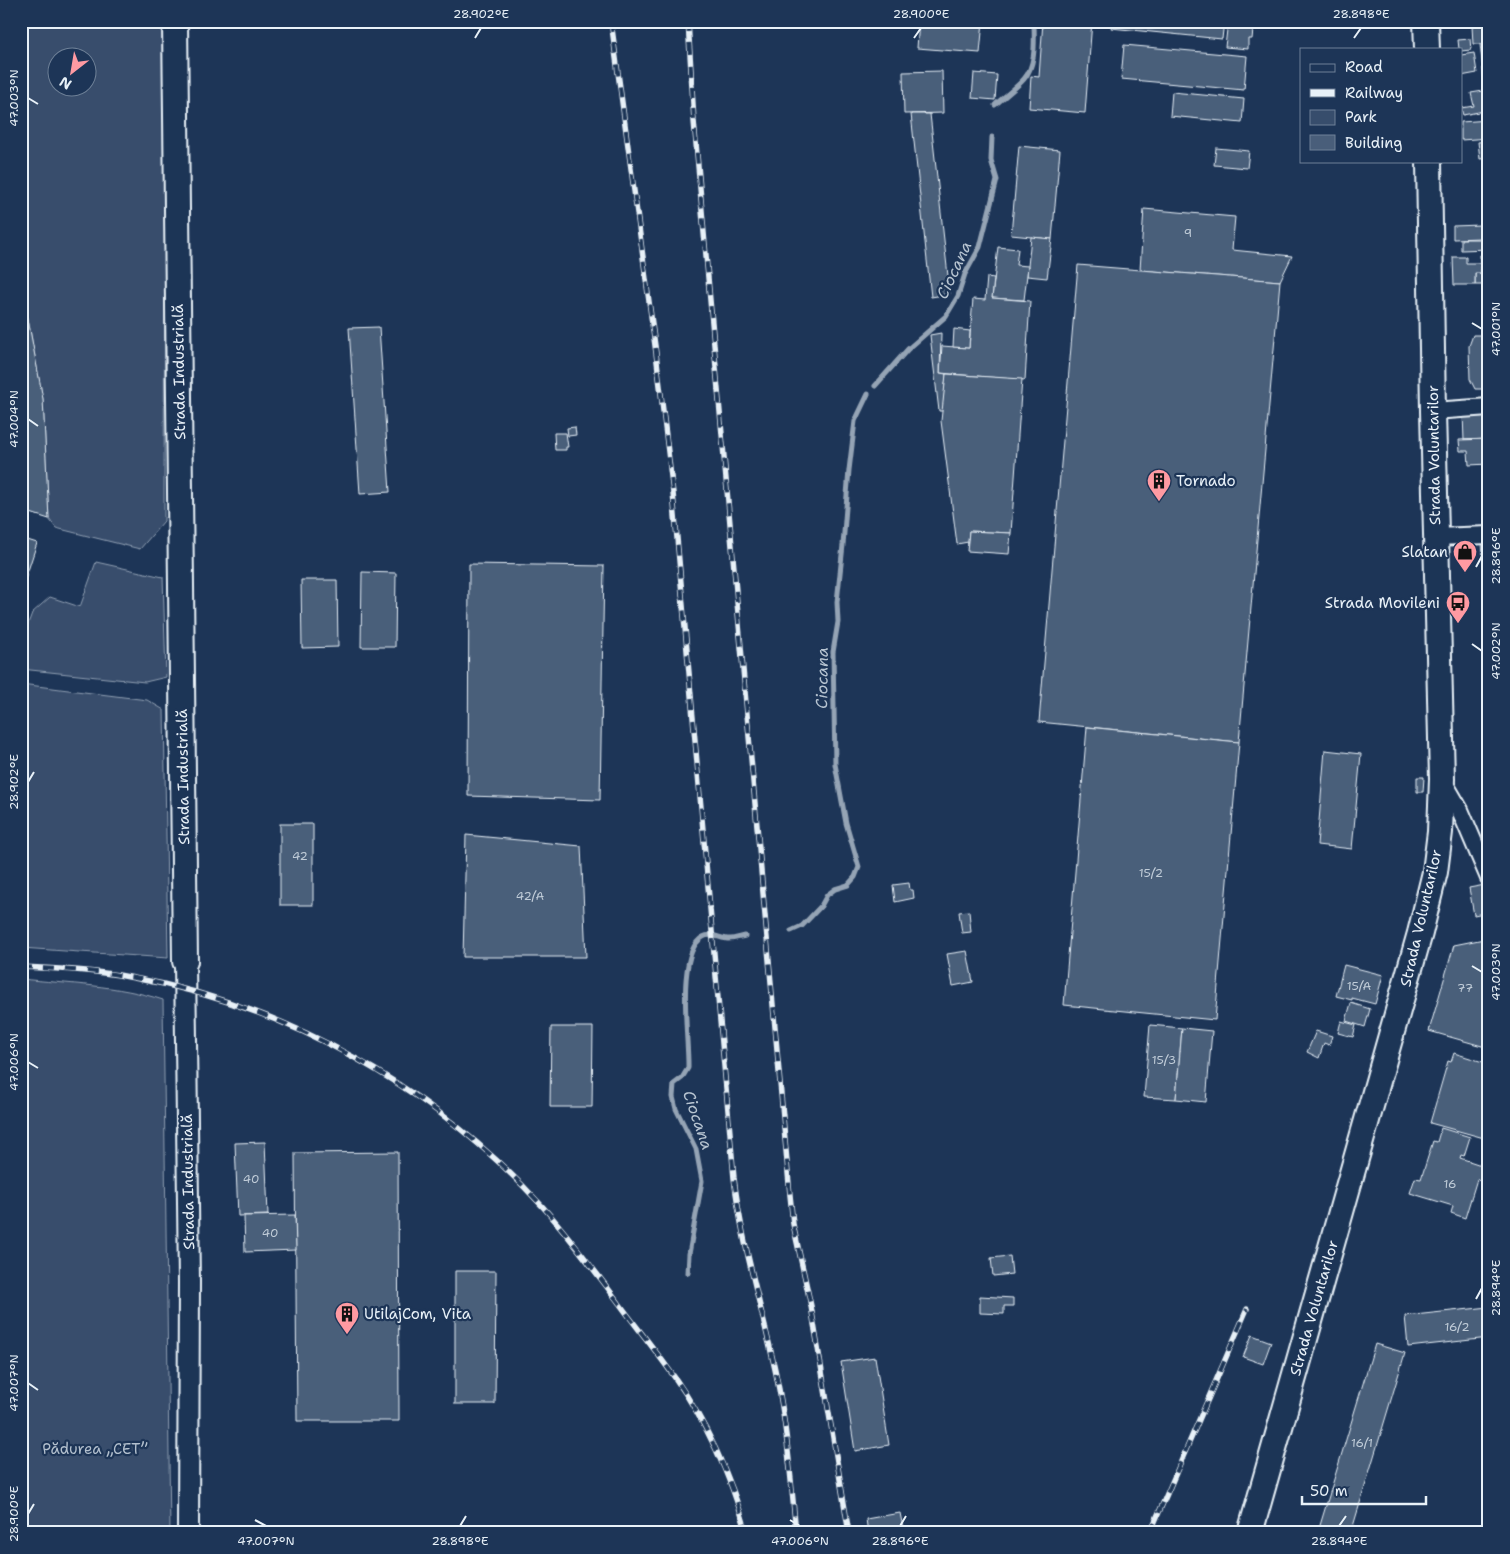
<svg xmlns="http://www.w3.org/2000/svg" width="1510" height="1554" font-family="'Shantell Sans',sans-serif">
<rect width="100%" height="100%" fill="#1d3557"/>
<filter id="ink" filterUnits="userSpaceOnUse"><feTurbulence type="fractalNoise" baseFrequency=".02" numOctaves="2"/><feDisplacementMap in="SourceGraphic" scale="10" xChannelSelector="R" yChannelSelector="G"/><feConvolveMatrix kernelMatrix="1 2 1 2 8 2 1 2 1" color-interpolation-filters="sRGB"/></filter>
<g filter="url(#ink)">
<g fill="#374d6c" stroke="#909fb2" fill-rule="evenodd">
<path d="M21,21H163L165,100L164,521L140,549L56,528L49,519L43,399L21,282V281L27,280L21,239ZM58,58H88V88H58Z"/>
<polygon points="96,562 163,577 166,677 145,682 21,669 21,643 32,613 50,597 80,607"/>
<polygon points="21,684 147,700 164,710 168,958 21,948"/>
<path d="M21,979C68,984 118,985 163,1000L170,1533H21Z"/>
</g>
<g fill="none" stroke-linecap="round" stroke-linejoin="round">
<g stroke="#95a4b5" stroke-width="5">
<path d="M995,105C1005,96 1016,88 1024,79C1037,64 1034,39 1034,21"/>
<polyline points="875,386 908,349 946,316 958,296 965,274 980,247 997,180 991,160 992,137"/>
<polyline points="791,931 802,926 821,906 827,895 835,889 848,885 855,877 859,867 846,823 835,764 833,652 838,622 837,602 843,545 849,470 855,421 868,394"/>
<path d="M688,1273L689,1254L702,1181L696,1149L676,1109L673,1097L674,1084L682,1078L688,1068C689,1039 675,953 703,937C712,932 720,939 729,939C734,939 740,937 745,936"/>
</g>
</g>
<g fill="#495e7a" stroke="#e8f1f8">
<polygon points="919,21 983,21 980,53 917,48"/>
<polygon points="1043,21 1092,21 1085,113 1029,108 1031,76 1039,77"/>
<polygon points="1112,21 1224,21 1222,39 1111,28"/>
<polygon points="1228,21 1254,21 1252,39 1248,39 1248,49 1225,47"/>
<polygon points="1478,21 1487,21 1487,25 1489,24 1489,44 1473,44 1472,26 1479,25"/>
<polygon points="1470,39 1471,50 1461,51 1461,49 1459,49 1458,40"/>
<polygon points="1480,44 1489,44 1489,52 1481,53"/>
<polygon points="1124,45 1247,56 1244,90 1121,79"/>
<polygon points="1489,52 1489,69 1483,70 1481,53"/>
<polygon points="1474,53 1477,73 1461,76 1461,55"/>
<polygon points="1489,69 1489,85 1484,86 1483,70"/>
<polygon points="942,71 943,113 904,114 903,72"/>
<polygon points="974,73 997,75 995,100 972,98"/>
<polygon points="1489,90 1489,110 1463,115 1461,108 1474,106 1471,93"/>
<polygon points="1172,92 1244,99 1242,123 1170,116"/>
<polygon points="911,114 930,114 950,294 931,297"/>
<polygon points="1489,120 1489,138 1461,140 1461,122"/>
<polygon points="1489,141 1489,158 1480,159 1478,142"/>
<polygon points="1019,146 1060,150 1052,239 1011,235"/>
<polygon points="1216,148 1249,151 1247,168 1214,165"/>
<polygon points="1144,209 1235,217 1232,250 1292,256 1280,281 1140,270"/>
<polygon points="1486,212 1489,212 1489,237 1487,237"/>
<polygon points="1481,225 1481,238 1453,239 1453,226"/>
<polygon points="1031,237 1052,239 1047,278 1027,276"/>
<polygon points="21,239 27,280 21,281"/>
<polygon points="1461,239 1489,239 1489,249 1461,250"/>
<polygon points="998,247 1018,249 1016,265 1028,266 1024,300 992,298"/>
<polygon points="1480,255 1489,255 1489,285 1475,285 1475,273 1481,273"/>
<polygon points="1453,257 1466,257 1466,263 1480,263 1481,273 1475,273 1475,285 1454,285"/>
<polygon points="1078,265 1280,281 1239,742 1039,722"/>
<polygon points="987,277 994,278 992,298 1030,301 1025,380 940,373 942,346 969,348 973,299 985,300"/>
<polygon points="21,282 43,399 49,519 21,510"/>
<polygon points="379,327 390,492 360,494 349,328"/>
<polygon points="954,329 970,331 969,348 953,347"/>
<polygon points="941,333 940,373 946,374 943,411 939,411 930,335"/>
<polygon points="1473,335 1489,335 1489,389 1475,389 1470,379 1469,346"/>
<polygon points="946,374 1022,379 1011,533 969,531 968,542 957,544 941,421"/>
<polygon points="1484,413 1484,419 1489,423 1489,439 1464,440 1463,414"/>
<polygon points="575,427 576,435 568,436 567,428"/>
<polygon points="554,433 566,433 568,447 566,447 566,450 555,450"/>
<polygon points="1489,439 1489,464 1469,465 1468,451 1460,451 1459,440"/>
<polygon points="969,531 1011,533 1009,554 967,551"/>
<polygon points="21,538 37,543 21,592"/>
<polygon points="1482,540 1489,540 1489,559 1483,559"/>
<polygon points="469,564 604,566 600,800 468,796"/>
<polygon points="362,572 396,573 395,647 361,647"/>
<polygon points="301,580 337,580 338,647 302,648"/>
<polygon points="1488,695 1489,695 1489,716 1486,714 1485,704 1489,704"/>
<rect x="1486" y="723" width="3" height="9"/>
<polygon points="1087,727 1239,742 1215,1020 1064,1005"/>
<polygon points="1325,750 1361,754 1352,849 1317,845"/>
<polygon points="1417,777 1424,777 1423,792 1417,792"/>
<rect x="280" y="824" width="33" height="81"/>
<polygon points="466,835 581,846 586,957 463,957"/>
<polygon points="909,883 910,890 913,890 914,898 895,902 893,885"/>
<polygon points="1485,885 1489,912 1474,915 1469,888"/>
<polygon points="969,911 971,932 962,933 959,912"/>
<polygon points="1489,938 1489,1048 1429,1031 1454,945"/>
<polygon points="967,951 973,982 953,986 947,954"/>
<polygon points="1344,965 1383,975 1375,1004 1352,998 1352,1000 1336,996"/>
<polygon points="1351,1003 1370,1009 1365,1027 1346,1021"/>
<polygon points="1341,1021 1356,1025 1353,1037 1338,1033"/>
<polygon points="1150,1025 1182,1028 1176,1099 1144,1097"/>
<polygon points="551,1027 593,1027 592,1107 550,1107"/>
<polygon points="1182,1028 1212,1031 1206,1102 1176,1099"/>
<polygon points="1316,1031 1332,1036 1329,1045 1324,1043 1319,1058 1307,1052"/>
<polygon points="1454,1053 1486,1063 1483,1073 1489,1075 1489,1122 1484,1138 1430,1123 1448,1061 1451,1062"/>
<polygon points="1441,1128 1470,1137 1464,1156 1461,1155 1460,1158 1487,1167 1483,1181 1477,1179 1465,1218 1451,1213 1453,1206 1410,1193 1415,1178 1421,1179 1433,1141 1437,1142"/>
<polygon points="265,1142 268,1215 238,1216 235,1143"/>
<polygon points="398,1152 399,1421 297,1421 295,1153"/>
<polygon points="295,1215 296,1250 245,1252 244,1216"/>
<polygon points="1010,1256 1012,1274 993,1276 991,1258"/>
<polygon points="455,1271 496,1271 495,1404 455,1404"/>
<polygon points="980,1296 1013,1298 1013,1306 1004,1306 1004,1314 980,1313"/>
<polygon points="1489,1307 1489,1338 1408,1347 1405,1316"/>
<polygon points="1252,1335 1271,1342 1263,1364 1243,1357"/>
<polygon points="1375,1344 1405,1353 1351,1533 1321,1533 1318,1532"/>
<polygon points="875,1357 889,1445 855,1451 841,1362"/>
<polygon points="1489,1426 1489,1505 1481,1427"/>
<polygon points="900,1513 904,1533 868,1533 866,1519"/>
</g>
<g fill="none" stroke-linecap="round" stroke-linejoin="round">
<defs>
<g id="minor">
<polyline points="1433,411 1489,407"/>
<polyline points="1436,537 1489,535"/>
<polyline points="1442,779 1460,810 1489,878"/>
</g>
<polyline id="tertiary" points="185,961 189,1282 188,1533"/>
<g id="secondary">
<polyline points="175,21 185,961"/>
<polyline points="1426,21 1427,49"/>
<polyline points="1250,1533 1420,933 1435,872 1440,832 1442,779 1433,411 1429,161"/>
</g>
</defs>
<use href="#minor" stroke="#e8f1f8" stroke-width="20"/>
<use href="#tertiary" stroke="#e8f1f8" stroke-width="24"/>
<use href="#secondary" stroke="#e8f1f8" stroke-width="28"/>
<use href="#minor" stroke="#1d3557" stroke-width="16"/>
<use href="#tertiary" stroke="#1d3557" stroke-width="20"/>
<use href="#secondary" stroke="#1d3557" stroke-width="24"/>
<defs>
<g id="rail">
<path d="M611,21L656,353L673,493L734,1178C742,1245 762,1308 776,1374C787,1426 791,1480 796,1533"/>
<polyline points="688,21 694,121 790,1195 793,1224 811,1306 849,1533"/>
<path d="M21,967C57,969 94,970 129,977C287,1005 435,1088 543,1207C570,1237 594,1270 619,1303C637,1328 657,1352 675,1378C708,1425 731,1478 747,1533"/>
<polyline points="1150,1533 1247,1309"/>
</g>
</defs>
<use href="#rail" stroke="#e8f1f8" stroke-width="5.5"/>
<use href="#rail" stroke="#1d3557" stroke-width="4" stroke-dasharray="11" stroke-linecap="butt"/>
</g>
</g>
<path fill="none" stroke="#e8f1f8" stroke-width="2" d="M475,38L481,28M914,38L921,28M1354,38L1361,28M28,98L38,104M1472,323L1482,329M28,419L38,426M1476,567L1482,556M1472,644L1482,651M28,782L34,772M1472,966L1482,972M28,1062L38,1068M1476,1299L1482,1288M28,1383L38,1390M28,1514L34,1504M255,1520L266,1526M790,1520L800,1526M460,1526L466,1516M900,1526L906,1516M1339,1526L1346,1516"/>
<defs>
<symbol id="building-pin" viewBox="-11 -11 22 30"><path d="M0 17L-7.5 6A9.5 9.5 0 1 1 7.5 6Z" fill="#ff9aa2" stroke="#1d3557"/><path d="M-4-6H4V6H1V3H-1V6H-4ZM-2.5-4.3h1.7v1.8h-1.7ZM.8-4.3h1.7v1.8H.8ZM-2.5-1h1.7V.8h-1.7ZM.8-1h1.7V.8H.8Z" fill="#111"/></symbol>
<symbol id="shop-pin" viewBox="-11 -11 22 30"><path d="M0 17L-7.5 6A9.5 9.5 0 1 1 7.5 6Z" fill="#ff9aa2" stroke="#1d3557"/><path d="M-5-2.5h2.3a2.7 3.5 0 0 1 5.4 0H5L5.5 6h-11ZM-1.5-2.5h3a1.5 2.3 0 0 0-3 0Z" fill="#111"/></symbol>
<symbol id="bus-pin" viewBox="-11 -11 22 30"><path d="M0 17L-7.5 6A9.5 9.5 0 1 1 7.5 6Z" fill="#ff9aa2" stroke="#1d3557"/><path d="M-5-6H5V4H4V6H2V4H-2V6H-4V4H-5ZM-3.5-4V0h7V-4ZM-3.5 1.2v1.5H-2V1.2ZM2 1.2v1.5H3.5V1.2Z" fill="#111"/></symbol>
</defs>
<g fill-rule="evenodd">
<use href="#building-pin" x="1145" y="467" width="28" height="38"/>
<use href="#shop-pin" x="1451" y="538" width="28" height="38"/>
<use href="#bus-pin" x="1444" y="589" width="28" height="38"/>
<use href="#building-pin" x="333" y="1300" width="28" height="38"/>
</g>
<g text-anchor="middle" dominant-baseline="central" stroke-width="4.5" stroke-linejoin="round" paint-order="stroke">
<g font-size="12" fill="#c0ccd8">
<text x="1188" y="233">9</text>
<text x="300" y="856">42</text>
<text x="1151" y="873">15/2</text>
<text x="530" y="896">42/A</text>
<text x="1359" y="986">15/A</text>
<text x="1465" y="988">77</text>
<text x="1164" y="1060">15/3</text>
<text x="251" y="1179">40</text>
<text x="1450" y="1184">16</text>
<text x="270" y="1233">40</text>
<text x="1457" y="1327">16/2</text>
<text x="1362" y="1443">16/1</text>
</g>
<g font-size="15" fill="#e8f1f8" stroke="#1d3557">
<text transform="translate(179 372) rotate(-91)">Strada Industrială</text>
<text transform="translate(1434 455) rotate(-91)">Strada Voluntarilor</text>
<text transform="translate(183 777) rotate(-91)">Strada Industrială</text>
<text transform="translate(1421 918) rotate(-77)">Strada Voluntarilor</text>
<text transform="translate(188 1182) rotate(-91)">Strada Industrială</text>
<text transform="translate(1314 1308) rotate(-74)">Strada Voluntarilor</text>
</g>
<g font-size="15" fill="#e8f1f8" stroke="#1d3557" text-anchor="start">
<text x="1176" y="481">Tornado</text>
<text x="1448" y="552" text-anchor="end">Slatan</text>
<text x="1440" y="603" text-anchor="end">Strada Movileni</text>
<text x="364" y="1314">UtilajCom, Vita</text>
</g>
<g font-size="15" fill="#b3c0ce" stroke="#1d3557">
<text x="95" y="1449">Pădurea „CET”</text>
</g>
<g font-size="16" font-style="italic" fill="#b7c4d1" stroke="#1d3557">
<text transform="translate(954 270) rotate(-65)">Ciocana</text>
<text transform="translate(822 678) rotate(-89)">Ciocana</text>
<text transform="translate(698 1120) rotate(71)">Ciocana</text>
</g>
</g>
<rect width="1510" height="1554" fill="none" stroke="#1d3557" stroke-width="55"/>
<rect x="1300" y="48" width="162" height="115" fill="#1d3557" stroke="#6e8097"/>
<rect x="1310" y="64" width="25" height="8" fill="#1d3557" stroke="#6e8097"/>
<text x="1345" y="72" font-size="15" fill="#e8f1f8">Road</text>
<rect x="1310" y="89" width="25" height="8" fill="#e8f1f8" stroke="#6e8097"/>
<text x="1345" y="98" font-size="15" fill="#e8f1f8">Railway</text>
<rect x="1310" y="110" width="25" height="15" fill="#374d6c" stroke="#6e8097"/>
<text x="1345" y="122" font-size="15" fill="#e8f1f8">Park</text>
<rect x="1310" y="135" width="25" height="15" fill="#495e7a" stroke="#6e8097"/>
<text x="1345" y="148" font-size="15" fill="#e8f1f8">Building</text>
<g transform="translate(72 72) rotate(211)"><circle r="24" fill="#1d3557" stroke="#6e8097"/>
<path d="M0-4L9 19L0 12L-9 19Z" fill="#ff9aa2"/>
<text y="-8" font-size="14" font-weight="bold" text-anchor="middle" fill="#e8f1f8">N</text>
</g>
<path d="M1302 1496v8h124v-8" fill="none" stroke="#e8f1f8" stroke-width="2.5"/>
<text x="1310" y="1496" font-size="15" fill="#e8f1f8" stroke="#1d3557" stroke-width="4" paint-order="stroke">50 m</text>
<rect x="28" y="28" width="1454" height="1498" fill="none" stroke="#e8f1f8" stroke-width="2"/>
<g font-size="12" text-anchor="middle" fill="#e8f1f8">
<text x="481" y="18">28.902°E</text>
<text x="921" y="18">28.900°E</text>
<text x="1361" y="18">28.898°E</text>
<text transform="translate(14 98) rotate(-90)" y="4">47.003°N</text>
<text transform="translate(1496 329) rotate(-90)" y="4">47.001°N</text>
<text transform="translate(14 419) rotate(-90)" y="4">47.004°N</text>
<text transform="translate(1496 556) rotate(-90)" y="4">28.896°E</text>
<text transform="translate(1496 651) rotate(-90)" y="4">47.002°N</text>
<text transform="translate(14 782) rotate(-90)" y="4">28.902°E</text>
<text transform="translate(1496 972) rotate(-90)" y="4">47.003°N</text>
<text transform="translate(14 1062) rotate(-90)" y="4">47.006°N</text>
<text transform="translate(1496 1288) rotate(-90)" y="4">28.894°E</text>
<text transform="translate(14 1383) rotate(-90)" y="4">47.007°N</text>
<text transform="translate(14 1514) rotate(-90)" y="4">28.900°E</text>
<text x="266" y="1545">47.007°N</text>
<text x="460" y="1545">28.898°E</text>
<text x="800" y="1545">47.006°N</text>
<text x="900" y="1545">28.896°E</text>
<text x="1339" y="1545">28.894°E</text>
</g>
</svg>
